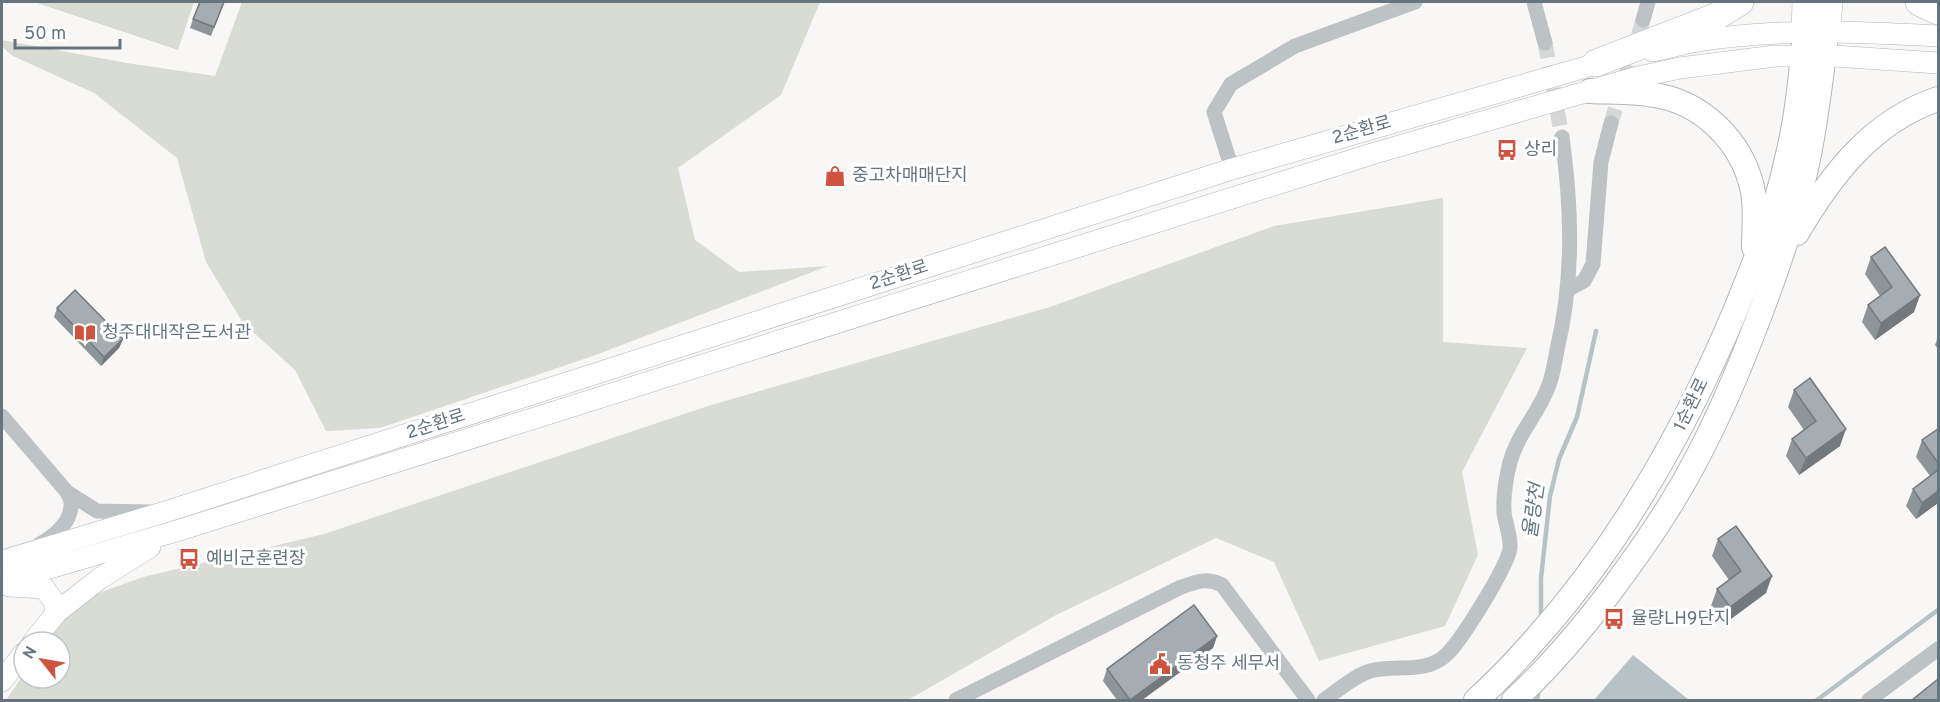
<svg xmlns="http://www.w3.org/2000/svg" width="1940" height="702" font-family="Overpass,'Noto Sans KR',sans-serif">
<rect width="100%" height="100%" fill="#f8f7f5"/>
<g fill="#d8dcd5">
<polygon points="34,2 194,2 178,50"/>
<polygon points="242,2 820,2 781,95 678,168 695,240 739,272 828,266 593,356 380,428 326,431 295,370 243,323 206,262 177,158 94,93 13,56 2,47 2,40 127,63 215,76"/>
<polygon points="1443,198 1443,342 1527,348 1462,472 1478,555 1445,626 1319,661 1274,562 1216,538 1056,615 908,700 6,700 24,674 24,678 60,678 60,642 46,642 79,600 143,577 324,534 708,406 1050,307 1274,226"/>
</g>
<polygon fill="#b6c2c5" points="1633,655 1689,700 1594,700"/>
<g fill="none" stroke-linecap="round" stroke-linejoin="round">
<g stroke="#b6c2c5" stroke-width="4.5">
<polyline points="1541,618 1541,578 1550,496 1559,459 1577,417 1596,331"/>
<polyline points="1537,700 1539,689"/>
<polyline points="1817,700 1938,610"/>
</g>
<g stroke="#d4d6d7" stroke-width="15" stroke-dasharray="15 8" stroke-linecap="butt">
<polyline points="1545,43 1562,137"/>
<polyline points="1611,123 1643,20"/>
</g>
<defs>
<g id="secondary">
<path d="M1653,51C1668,48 1683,43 1698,41C1777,28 1859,32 1938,36"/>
<polyline points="2,561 165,512 1232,169 1610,60"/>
<polyline points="2,582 183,529 1375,153 1634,78 1680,68 1775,56 1834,56 1938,63"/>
<polyline points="9,586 44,588 53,600 57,612"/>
<polyline points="33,642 57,612 99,579 150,547"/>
<polyline points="2,681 24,653"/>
</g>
<g id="primary">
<path d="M1590,91C1611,92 1633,91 1654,95C1702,102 1741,141 1752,187C1757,207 1754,227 1754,247"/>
<path d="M1797,233C1831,175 1872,121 1938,99"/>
<path d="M1476,700C1499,680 1519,658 1539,635C1624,539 1686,428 1736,309C1755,262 1775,213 1786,163C1797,120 1801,77 1805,33"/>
<path d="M1514,700C1549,668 1581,630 1610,592C1631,564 1651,536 1669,507C1711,440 1741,366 1768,293C1785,246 1801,198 1810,149C1817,111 1822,72 1826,33"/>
</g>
<g id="highway">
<polyline points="1919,2 1938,11"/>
<polyline points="1805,33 1806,2"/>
<polyline points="1826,33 1829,2"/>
<polyline points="1596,63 1715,17 1740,2"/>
</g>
</defs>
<use href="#secondary" stroke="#b0b6ba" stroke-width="22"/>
<use href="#primary" stroke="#b1b7b9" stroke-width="26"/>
<use href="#highway" stroke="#b3b7ba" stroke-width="28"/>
<g stroke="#bdc2c5" stroke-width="15">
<polyline points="1534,2 1545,43"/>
<polyline points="1643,20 1648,2"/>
<polyline points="1232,169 1214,112 1231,84 1295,46 1415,2"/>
<polyline points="1569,289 1584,281 1593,264 1601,162 1611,123"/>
<polyline points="2,416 67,492 97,511 150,512"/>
<path d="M40,544C54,536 70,524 71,506C72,502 69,496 67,492"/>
<path d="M956,700L1179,588C1195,582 1206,577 1222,585L1308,700"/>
<path d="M1324,700C1337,691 1354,676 1370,671C1395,664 1428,675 1448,653C1462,639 1508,566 1510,548C1511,536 1505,523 1504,512C1503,496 1506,478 1510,462C1518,433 1539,413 1549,385C1553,374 1555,361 1557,350C1574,278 1572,210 1562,137"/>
<polyline points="1869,700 1938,649"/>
</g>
<use href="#secondary" stroke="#fff" stroke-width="21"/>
<use href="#primary" stroke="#fff" stroke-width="24"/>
<use href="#highway" stroke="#fff" stroke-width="27"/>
</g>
<g fill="#8e9599">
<polygon points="224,2 211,36 190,28 193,19"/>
<polygon points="1871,257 1920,295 1914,312 1875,340 1862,322 1868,305 1880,296 1865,274"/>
<polygon points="57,308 123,339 119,348 101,366 54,317"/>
<polygon points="1938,337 1938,349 1935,345"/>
<polygon points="1794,390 1840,446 1799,475 1786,456 1792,439 1804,430 1788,407"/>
<polygon points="1938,429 1938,503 1916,519 1906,506 1913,489 1930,476 1916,457 1922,440"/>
<polygon points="1718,539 1766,593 1724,624 1711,606 1717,589 1729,580 1712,556"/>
<polygon points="1217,636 1213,648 1142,700 1117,700 1103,681 1107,669"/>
</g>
<g fill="#74797d">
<polygon points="1920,295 1914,312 1875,340 1881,323"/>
<polygon points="123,339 119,348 101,366 104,357"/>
<polygon points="1846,429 1840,446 1799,475 1806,458"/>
<polygon points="1938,491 1938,503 1916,519 1922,503"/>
<polygon points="1772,576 1766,593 1724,624 1730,607"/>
<polygon points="1217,636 1213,648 1142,700 1130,700"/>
</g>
<g fill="#a5adb2" stroke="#74797d" stroke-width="1.5">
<polygon points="200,2 224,2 214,27 193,19"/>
<polygon points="1885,247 1920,295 1881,323 1868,305 1892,287 1871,257"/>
<polygon points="75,290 123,339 104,357 57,308"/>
<polygon points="1810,378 1846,429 1806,458 1792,439 1816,421 1794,390"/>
<polygon points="1938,429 1938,463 1922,440"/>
<polygon points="1938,470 1938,491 1922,503 1913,489"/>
<polygon points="1736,526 1772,576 1730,607 1717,589 1741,571 1718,539"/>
<polygon points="1194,605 1217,636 1130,700 1107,669"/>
<polygon points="1938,679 1938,700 1912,700"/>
</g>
<defs>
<symbol id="bus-bare" viewBox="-9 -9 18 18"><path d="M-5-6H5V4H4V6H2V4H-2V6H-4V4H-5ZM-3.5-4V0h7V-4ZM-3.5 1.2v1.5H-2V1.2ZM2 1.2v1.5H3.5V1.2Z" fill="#cf533e" stroke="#fff" stroke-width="2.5" paint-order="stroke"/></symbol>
<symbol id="shop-bare" viewBox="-9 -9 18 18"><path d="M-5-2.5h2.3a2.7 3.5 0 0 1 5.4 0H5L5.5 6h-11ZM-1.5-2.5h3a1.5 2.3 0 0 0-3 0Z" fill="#cf533e" stroke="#fff" stroke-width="2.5" paint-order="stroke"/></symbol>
<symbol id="library-bare" viewBox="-9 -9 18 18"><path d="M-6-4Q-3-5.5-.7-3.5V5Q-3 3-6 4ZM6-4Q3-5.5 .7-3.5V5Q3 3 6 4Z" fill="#cf533e" stroke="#fff" stroke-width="2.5" paint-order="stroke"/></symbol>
<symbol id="civic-bare" viewBox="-9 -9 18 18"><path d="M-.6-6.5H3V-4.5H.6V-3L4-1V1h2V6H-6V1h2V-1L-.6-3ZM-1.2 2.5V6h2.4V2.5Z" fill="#cf533e" stroke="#fff" stroke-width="2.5" paint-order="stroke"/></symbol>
</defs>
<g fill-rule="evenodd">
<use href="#bus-bare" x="1492" y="135" width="30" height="30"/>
<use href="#shop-bare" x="820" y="161" width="30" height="30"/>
<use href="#library-bare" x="70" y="318" width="30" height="30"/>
<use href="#bus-bare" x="174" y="544" width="30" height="30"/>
<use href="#bus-bare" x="1599" y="604" width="30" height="30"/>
<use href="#civic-bare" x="1145" y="649" width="30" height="30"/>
</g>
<g text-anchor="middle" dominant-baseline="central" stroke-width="6" stroke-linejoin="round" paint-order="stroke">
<g font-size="18" fill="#66757d" stroke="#fff">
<text transform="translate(1362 131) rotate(-16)">2순환로</text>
<text transform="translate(899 276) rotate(-18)">2순환로</text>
<text transform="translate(1692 405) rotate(-64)">1순환로</text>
<text transform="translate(436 425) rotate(-18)">2순환로</text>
</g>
<g font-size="18" fill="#66757d" stroke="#fff" text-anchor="start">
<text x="1524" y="150">상리</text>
<text x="852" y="176">중고차매매단지</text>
<text x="102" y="333">청주대대작은도서관</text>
<text x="206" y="559">예비군훈련장</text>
<text x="1631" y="619">율량LH9단지</text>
<text x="1177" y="664">동청주 세무서</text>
</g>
<g font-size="20" font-style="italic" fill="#667a7f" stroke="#fff">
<text transform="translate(1535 511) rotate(-82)">율량천</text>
</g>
</g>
<rect width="1940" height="702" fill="none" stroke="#66757d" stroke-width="6"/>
<g transform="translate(42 660) rotate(301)"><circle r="28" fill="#ffffff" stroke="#c2c8cb" stroke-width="1.5"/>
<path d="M0-4.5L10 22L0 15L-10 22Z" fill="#cf533e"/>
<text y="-9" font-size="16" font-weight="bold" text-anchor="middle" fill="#66757d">N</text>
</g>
<path d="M15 39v9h105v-9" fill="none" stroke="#66757d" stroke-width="3"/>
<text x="24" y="39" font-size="18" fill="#66757d" stroke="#ffffff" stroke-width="4.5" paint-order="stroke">50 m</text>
</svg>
